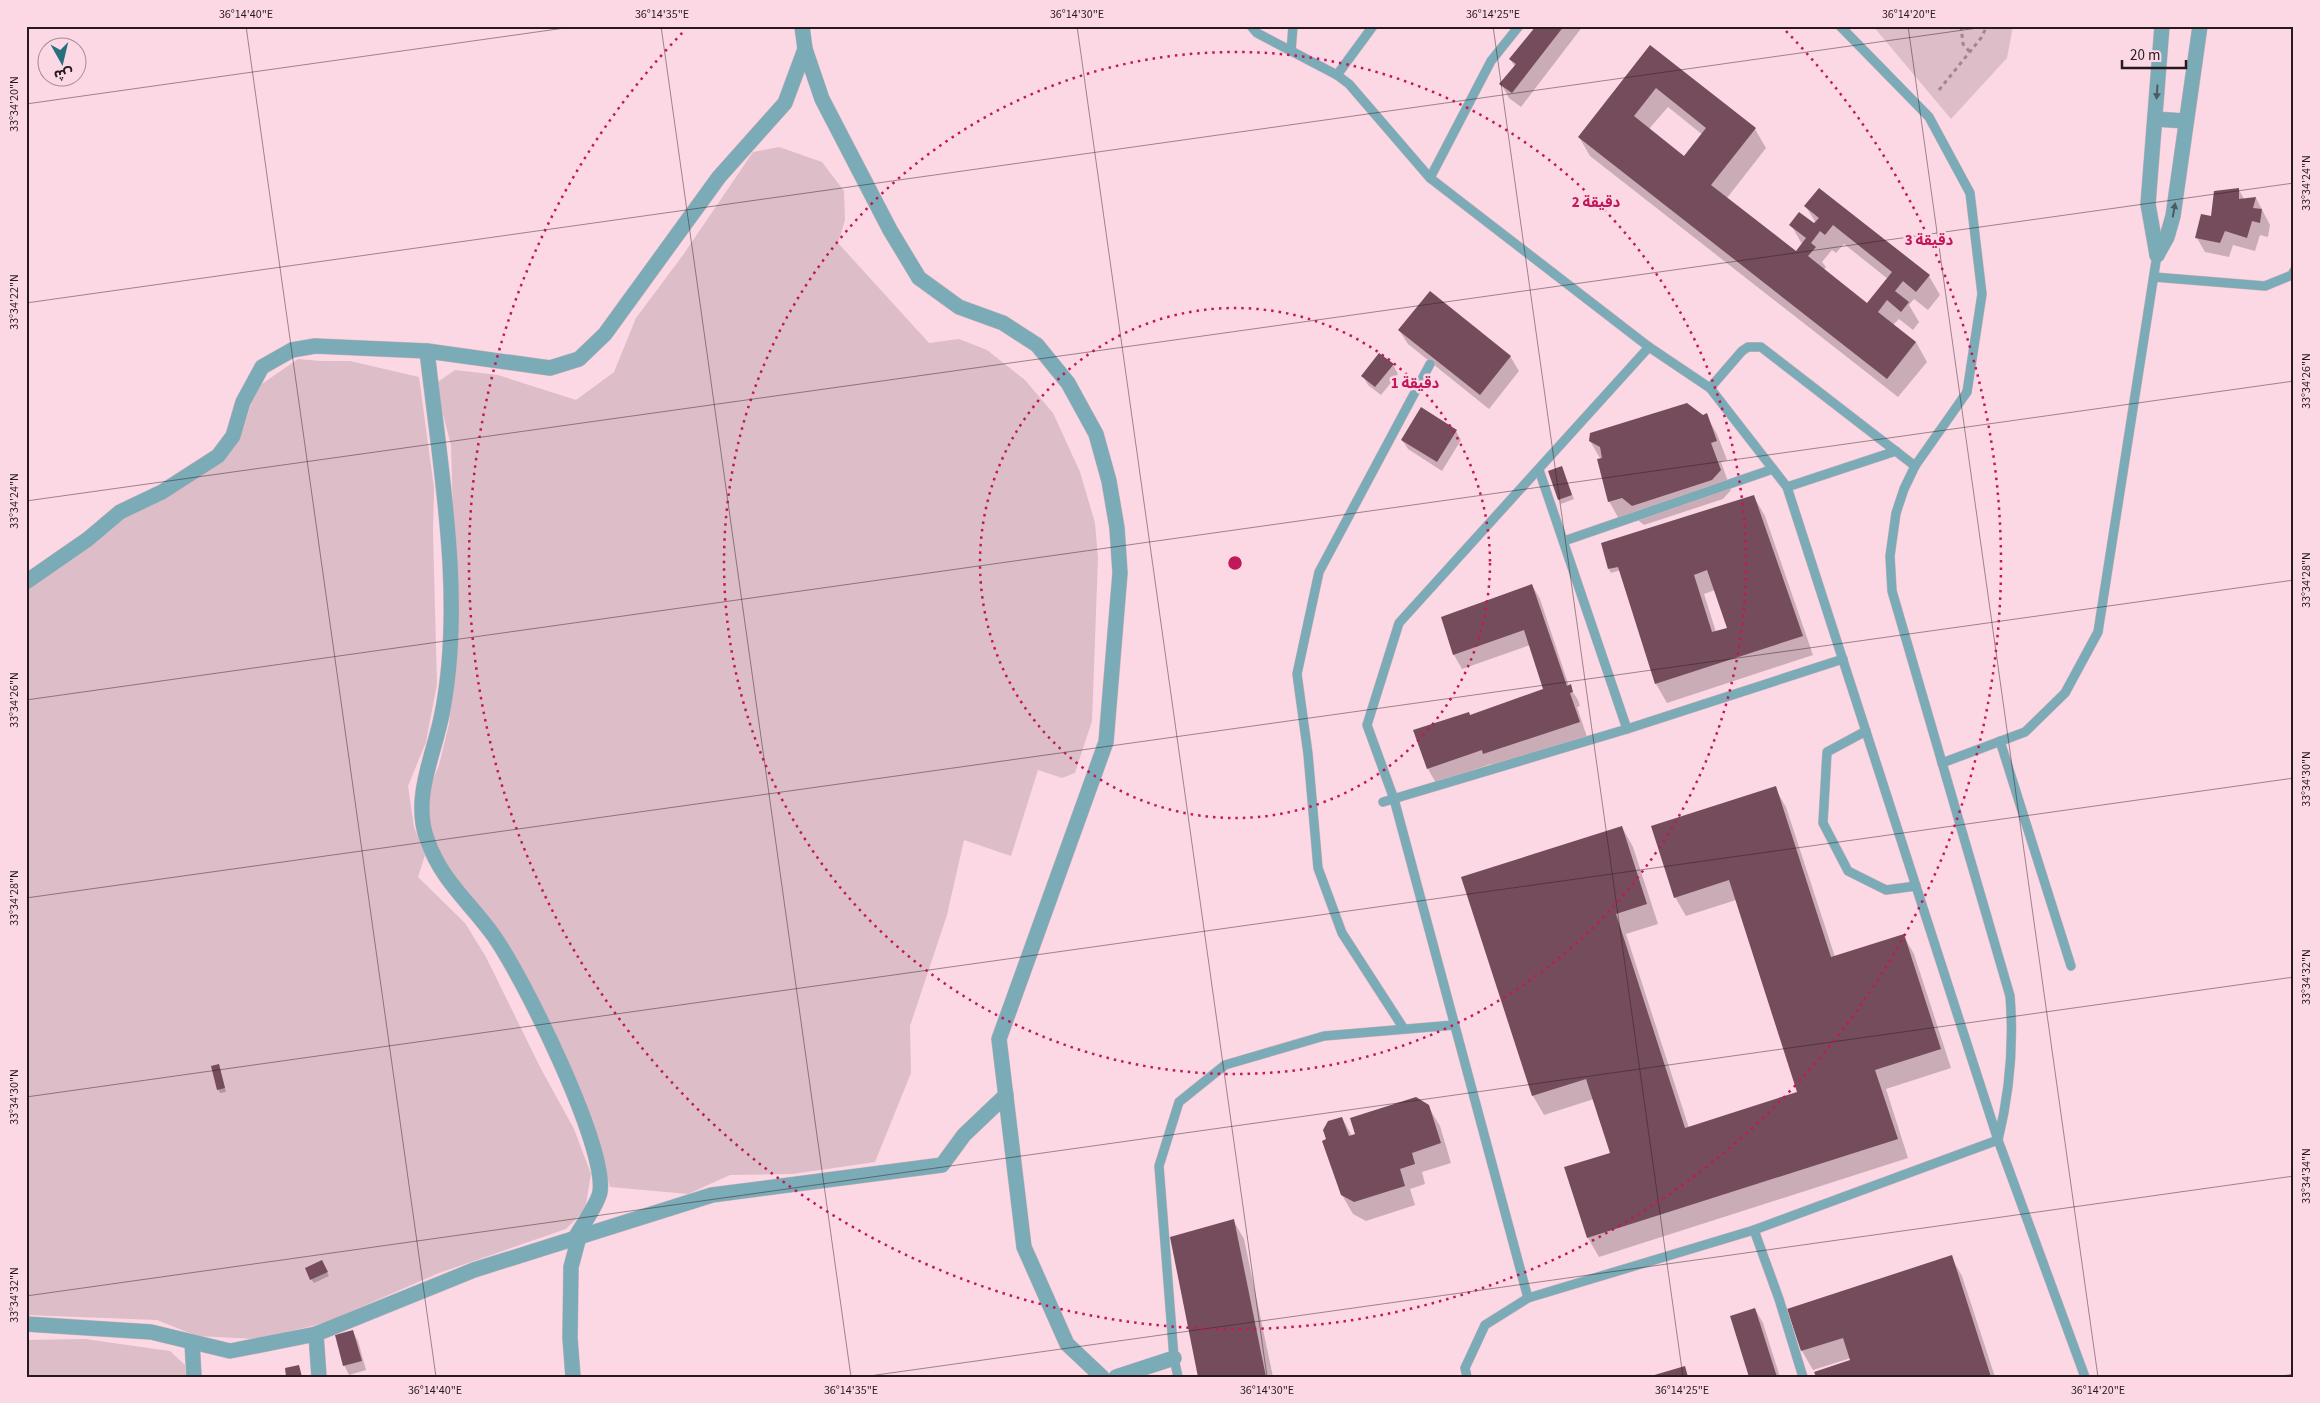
<svg xmlns="http://www.w3.org/2000/svg" width="2320" height="1403" font-family="'Source Sans 3','Noto Sans Arabic',sans-serif">
<rect width="100%" height="100%" fill="#fcd8e4"/>
<g fill="#ddbdc8">
<polygon points="1873,26 2013,26 2007,58 1951,119"/>
<polygon points="779,147 822,162 844,191 845,220 838,243 929,343 959,339 987,350 1025,380 1053,413 1080,472 1095,523 1098,558 1092,721 1075,773 1062,778 1038,770 1011,856 964,840 947,915 910,1026 911,1073 875,1162 793,1174 730,1175 688,1194 610,1187 585,1099 567,1071 528,978 443,867 427,822 427,795 439,765 449,724 457,648 451,445 435,384 455,370 498,375 576,400 614,372 636,318 683,255 753,152"/>
<polygon points="298,359 321,361 350,361 419,377 434,488 433,532 437,684 426,742 408,786 414,827 425,855 418,877 465,923 486,957 540,1067 574,1129 591,1174 585,1210 566,1229 439,1273 324,1323 257,1339 197,1336 157,1320 26,1315 26,588 130,511 228,452 244,427 256,388"/>
<polygon points="85,1339 170,1351 185,1365 186,1377 26,1377 26,1340"/>
</g>
<g fill="#0003" fill-rule="evenodd">
<polygon points="1537,26 1583,26 1521,107 1509,98 1501,84 1515,67 1510,59"/>
<path d="M1650,47L1755,129L1766,148L1727,198L1797,253L1802,244L1791,225H1814L1816,223L1806,207L1929,276L1940,295L1928,310L1914,299L1909,305L1919,322L1913,330L1899,319L1893,325L1916,342L1927,362L1898,397L1590,156L1579,137ZM1668,107L1703,135L1684,158L1649,129ZM1844,244L1888,279L1868,305L1824,270L1826,267L1822,262L1832,250L1836,253Z"/>
<polygon points="2239,190 2244,199 2256,198 2270,225 2268,237 2260,235 2255,251 2233,245 2229,257 2205,252 2197,238 2212,217"/>
<polygon points="1399,330 1510,356 1519,371 1489,409 1408,344"/>
<polygon points="1393,365 1398,374 1381,395 1368,385 1363,376"/>
<polygon points="1706,415 1717,434 1727,460 1721,462 1731,490 1723,499 1644,525 1634,517 1620,521 1609,501 1601,460 1590,441"/>
<polygon points="1456,431 1461,440 1442,471 1408,449 1402,440"/>
<polygon points="1562,468 1574,499 1561,504 1549,472"/>
<path d="M1754,497L1765,516L1813,655L1667,703L1656,684L1621,570L1611,573L1609,569ZM1715,590L1728,629L1716,632L1704,594Z"/>
<polygon points="1532,585 1540,599 1569,686 1578,700 1580,706 1577,707 1587,737 1493,768 1491,764 1436,783 1428,769 1470,717 1545,690 1530,645 1462,669 1454,655 1442,618"/>
<polygon points="1775,788 1786,807 1835,957 1903,935 1914,954 1951,1068 1886,1089 1908,1158 1599,1257 1588,1238 1566,1168 1611,1153 1594,1099 1544,1115 1533,1096 1622,827 1633,847 1658,924 1626,934 1689,1128 1798,1093 1736,900 1686,916 1675,897"/>
<polygon points="219,1065 226,1092 220,1093 218,1089"/>
<polygon points="1428,1106 1440,1126 1451,1163 1422,1172 1425,1184 1410,1189 1415,1205 1366,1221 1353,1214 1342,1195 1328,1140 1342,1118 1352,1136"/>
<polygon points="1233,1220 1244,1239 1273,1377 1199,1377"/>
<polygon points="1951,1257 1962,1276 1995,1377 1817,1377 1852,1361 1851,1358 1813,1370 1802,1351"/>
<polygon points="324,1266 329,1276 314,1283 311,1279"/>
<polygon points="1755,1309 1763,1323 1780,1377 1750,1377"/>
<polygon points="353,1332 358,1341 366,1370 349,1375 344,1365"/>
</g>
<g fill="#754c5b" fill-rule="evenodd">
<polygon points="1536,26 1564,26 1512,93 1499,84 1516,64 1509,59"/>
<path d="M1650,45L1756,128L1711,185L1796,251L1806,238L1789,225L1799,212L1814,223L1819,218L1804,206L1819,188L1930,275L1916,292L1903,281L1895,291L1909,302L1901,312L1887,300L1878,312L1916,342L1887,379L1578,137ZM1656,88L1706,128L1684,156L1634,116ZM1833,225L1892,272L1867,303L1808,256L1816,247L1811,243L1820,231L1825,235Z"/>
<polygon points="2239,188 2239,199 2256,197 2253,208 2262,209 2260,223 2252,221 2247,238 2225,231 2220,243 2195,238 2201,214 2211,216 2214,191"/>
<polygon points="1430,291 1511,356 1480,395 1398,330"/>
<polygon points="1379,353 1394,364 1375,387 1361,376"/>
<polygon points="1687,403 1703,415 1707,413 1717,441 1711,443 1721,470 1712,480 1632,506 1622,498 1608,502 1597,459 1602,458 1600,447 1589,441 1590,433"/>
<polygon points="1421,407 1457,430 1437,462 1401,440"/>
<polygon points="1562,466 1572,495 1558,500 1548,471"/>
<path d="M1754,495L1803,636L1655,684L1618,567L1608,569L1601,543ZM1707,570L1727,628L1712,632L1694,575Z"/>
<polygon points="1532,584 1567,686 1571,684 1573,692 1570,693 1580,722 1483,754 1482,750 1427,769 1413,730 1469,712 1470,715 1543,689 1524,630 1453,655 1441,617"/>
<polygon points="1776,786 1831,957 1904,934 1941,1049 1875,1070 1898,1139 1587,1238 1564,1167 1610,1153 1586,1079 1532,1096 1461,877 1622,826 1647,904 1616,914 1685,1128 1797,1092 1729,880 1674,898 1651,826"/>
<polygon points="219,1064 225,1088 217,1090 211,1066"/>
<polygon points="1416,1097 1429,1105 1441,1143 1412,1153 1415,1164 1400,1169 1405,1186 1354,1202 1341,1195 1322,1141 1326,1139 1323,1130 1328,1121 1342,1117 1349,1136 1355,1134 1350,1118"/>
<polygon points="1234,1219 1266,1377 1198,1377 1170,1237"/>
<polygon points="1952,1255 1991,1377 1816,1377 1814,1372 1850,1360 1843,1338 1801,1351 1787,1309"/>
<polygon points="322,1260 328,1272 310,1280 305,1268"/>
<polygon points="1755,1308 1777,1377 1749,1377 1730,1316"/>
<polygon points="353,1330 362,1361 343,1366 335,1335"/>
<polygon points="299,1365 302,1377 286,1377 285,1368"/>
<polygon points="1685,1366 1688,1377 1651,1377 1651,1376"/>
</g>
<g fill="none" stroke-linecap="round" stroke-linejoin="round">
<defs>
<g id="service">
<polyline points="1251,26 1257,33 1337,75 1349,84 1430,178 1649,347 1710,388 1787,487 1998,1140 2085,1377"/>
<polyline points="1291,51 1293,26"/>
<polyline points="1337,75 1373,26"/>
<polyline points="1430,178 1491,61 1519,26"/>
<polyline points="2154,277 2265,286 2292,275 2294,271"/>
<polyline points="1710,388 1742,351 1748,347 1761,347 1915,466"/>
<polyline points="1539,470 1627,729"/>
<polyline points="1787,487 1896,451"/>
<polyline points="1564,541 1773,469"/>
<polyline points="1866,731 1827,752 1823,823 1848,871 1886,890 1916,886"/>
<polyline points="2000,741 2071,966"/>
<polyline points="1942,763 2025,732 2065,693 2098,632 2157,255"/>
<polyline points="1383,802 1627,729 1843,659"/>
<polyline points="1404,1029 1342,933 1318,868 1308,754 1297,674 1319,572 1430,364"/>
<polyline points="1754,1230 1779,1299 1803,1377"/>
<polyline points="1528,1298 1394,799 1367,725 1399,623 1649,347"/>
<polyline points="1178,1377 1174,1358 1159,1166 1179,1102 1225,1065 1324,1036 1454,1025"/>
<path d="M1467,1377L1465,1368L1485,1325L1528,1298L1754,1230L1998,1140C2010,1091 2014,1045 2010,996L1892,591L1890,556L1896,513L1904,489L1915,466L1967,392L1982,294L1970,193L1929,117L1840,26"/>
</g>
<g id="minor">
<polyline points="802,26 805,49 822,99 890,230 919,278 959,307 1003,323 1037,345 1068,383 1096,434 1109,481 1117,528 1120,573 1106,742 999,1039 1024,1247 1067,1344 1102,1377"/>
<polyline points="2155,119 2185,121"/>
<polyline points="2157,255 2167,237 2173,216 2200,26"/>
<polyline points="2157,255 2148,204 2162,26"/>
<path d="M427,351C440,467 465,599 442,714C434,755 412,798 427,839C442,882 469,901 494,936C523,977 607,1146 600,1192C598,1204 581,1227 575,1238"/>
<polyline points="26,582 88,539 120,512 162,492 218,456 233,436 243,402 262,367 292,350 315,346 427,351 550,368 579,359 605,334 719,177 785,103 805,49"/>
<polyline points="26,1324 151,1332 230,1351 316,1334 474,1270 712,1195 942,1165 964,1135 1006,1095"/>
<polyline points="316,1334 319,1377"/>
<polyline points="192,1342 194,1377"/>
<polyline points="573,1377 570,1338 571,1267 579,1237"/>
<polyline points="1116,1377 1174,1358"/>
</g>
</defs>
<use href="#service" stroke="#d6b6c1" stroke-width="10"/>
<use href="#minor" stroke="#d6b6c1" stroke-width="16"/>
<g stroke="#a18790" stroke-width="3" stroke-dasharray="4 4" stroke-linecap="butt">
<polyline points="1961,26 1963,44 1970,52"/>
<polyline points="1939,90 1981,38 1987,26"/>
</g>
<use href="#service" stroke="#7babb6" stroke-width="9"/>
<use href="#minor" stroke="#7babb6" stroke-width="15"/>
</g>
<defs><path id="oneway-solid" d="M-6-.8H1V-3.2L6.5 0L1 3.2V.8H-6Z" transform="scale(1.25)"/></defs>
<g fill="#4d5b63">
<use href="#oneway-solid" transform="translate(2157 92) rotate(94)"/>
<use href="#oneway-solid" transform="translate(2174 210) rotate(-80)"/>
</g>
<path fill="none" stroke="#271a1f" stroke-width="1" stroke-opacity="0.45" d="M246,26L436,1377M661,26L851,1377M1077,26L1267,1377M1493,26L1683,1377M1908,26L2098,1377M26,104L579,26M26,303L1992,26M26,501L2294,183M26,700L2294,381M26,898L2294,580M26,1097L2294,778M26,1296L2294,977M862,1377L2294,1176M2276,1377L2294,1374"/>
<g fill="none" stroke="#c2185b" stroke-width="2.5" stroke-dasharray="2.5 5">
<circle cx="1235" cy="563" r="255"/>
<circle cx="1235" cy="563" r="511"/>
<path d="M1786 31A766 766 0 1 1 684 31"/>
</g>
<circle cx="1235" cy="563" r="8" fill="#c2185b" stroke="#fcd8e4" stroke-width="2.5"/>
<g font-size="15" text-anchor="middle" font-weight="bold" fill="#c2185b" stroke="#fcd8e4" stroke-width="5" stroke-linejoin="round" paint-order="stroke">
<text x="1596" y="207">2 دقيقة</text>
<text x="1929" y="245">3 دقيقة</text>
<text x="1415" y="388">1 دقيقة</text>
</g>
<rect width="2320" height="1403" fill="none" stroke="#fcd8e4" stroke-width="55"/>
<g transform="translate(62 62) rotate(172)"><circle r="24" fill="#fcd8e4" stroke="#a78c95"/>
<path d="M0-4L9 19L0 12L-9 19Z" fill="#286f7c"/>
<text y="-8" font-size="14" font-weight="bold" text-anchor="middle" fill="#271a1f">ش</text>
</g>
<path d="M2122 60v8h64v-8" fill="none" stroke="#271a1f" stroke-width="2.5"/>
<text x="2130" y="60" font-size="15" fill="#271a1f" stroke="#fcd8e4" stroke-width="4" paint-order="stroke">20 m</text>
<rect x="28" y="28" width="2264" height="1348" fill="none" stroke="#271a1f" stroke-width="2"/>
<g font-size="12" text-anchor="middle" fill="#271a1f">
<text x="246" y="18">36°14'40"E</text>
<text x="662" y="18">36°14'35"E</text>
<text x="1077" y="18">36°14'30"E</text>
<text x="1493" y="18">36°14'25"E</text>
<text x="1909" y="18">36°14'20"E</text>
<text transform="translate(14 104) rotate(-90)" y="4">33°34'20"N</text>
<text transform="translate(2306 183) rotate(-90)" y="4">33°34'24"N</text>
<text transform="translate(14 302) rotate(-90)" y="4">33°34'22"N</text>
<text transform="translate(2306 381) rotate(-90)" y="4">33°34'26"N</text>
<text transform="translate(14 501) rotate(-90)" y="4">33°34'24"N</text>
<text transform="translate(2306 580) rotate(-90)" y="4">33°34'28"N</text>
<text transform="translate(14 700) rotate(-90)" y="4">33°34'26"N</text>
<text transform="translate(2306 779) rotate(-90)" y="4">33°34'30"N</text>
<text transform="translate(14 898) rotate(-90)" y="4">33°34'28"N</text>
<text transform="translate(2306 977) rotate(-90)" y="4">33°34'32"N</text>
<text transform="translate(14 1097) rotate(-90)" y="4">33°34'30"N</text>
<text transform="translate(2306 1176) rotate(-90)" y="4">33°34'34"N</text>
<text transform="translate(14 1295) rotate(-90)" y="4">33°34'32"N</text>
<text x="435" y="1394">36°14'40"E</text>
<text x="851" y="1394">36°14'35"E</text>
<text x="1267" y="1394">36°14'30"E</text>
<text x="1682" y="1394">36°14'25"E</text>
<text x="2098" y="1394">36°14'20"E</text>
</g>
</svg>
